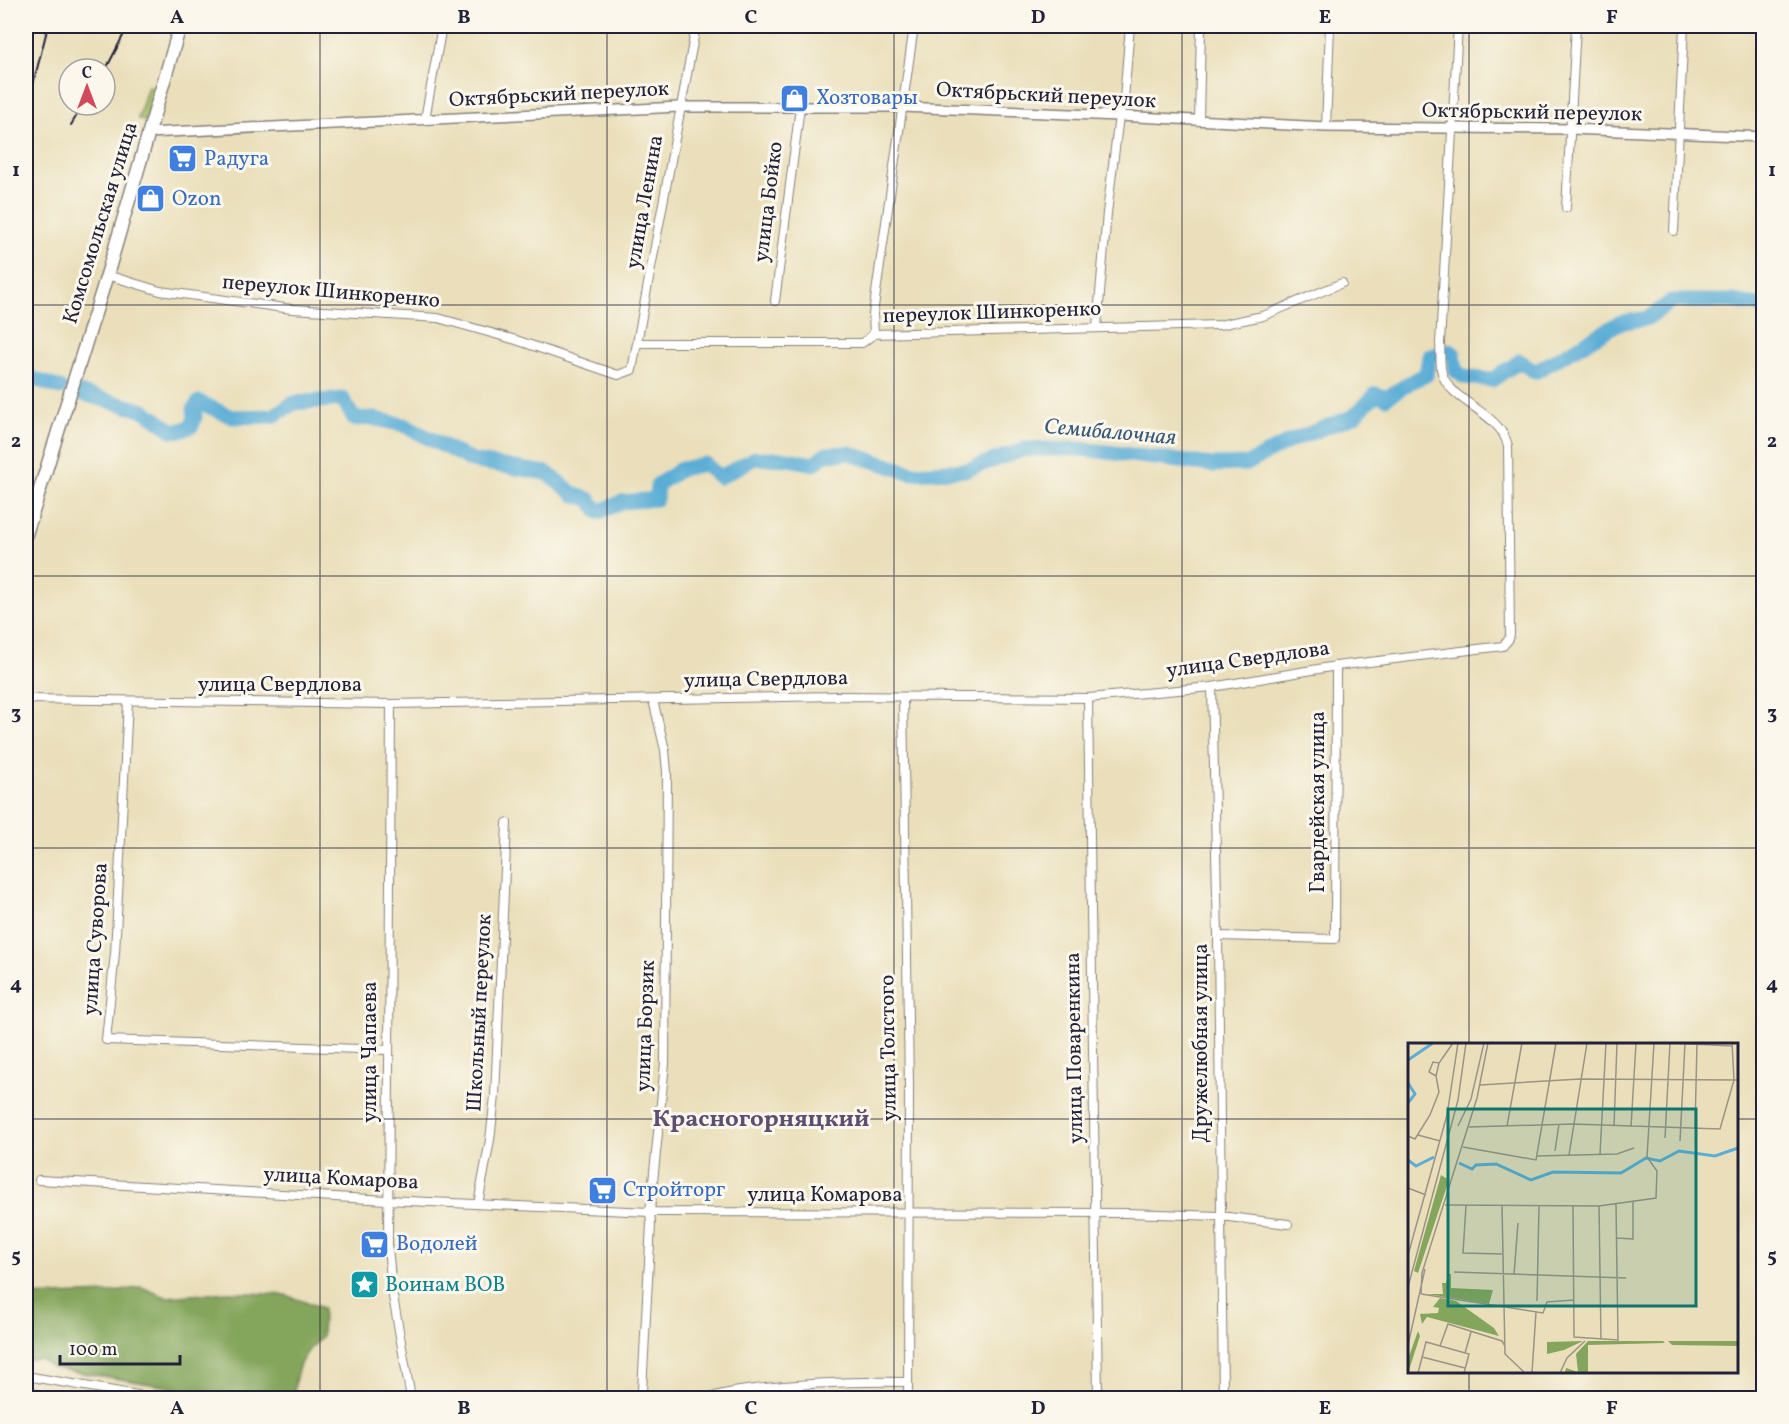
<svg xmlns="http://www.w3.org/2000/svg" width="1789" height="1424" font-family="Vollkorn,serif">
<rect width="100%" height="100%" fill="#fbf7ec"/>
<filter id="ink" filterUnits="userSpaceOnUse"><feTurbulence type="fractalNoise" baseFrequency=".0167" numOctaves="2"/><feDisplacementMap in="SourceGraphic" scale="12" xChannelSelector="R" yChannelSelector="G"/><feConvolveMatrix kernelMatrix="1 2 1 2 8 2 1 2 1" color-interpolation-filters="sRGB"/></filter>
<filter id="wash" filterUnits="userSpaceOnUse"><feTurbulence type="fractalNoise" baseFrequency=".008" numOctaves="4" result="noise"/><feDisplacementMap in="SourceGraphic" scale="24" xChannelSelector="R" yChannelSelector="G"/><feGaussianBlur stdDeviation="1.35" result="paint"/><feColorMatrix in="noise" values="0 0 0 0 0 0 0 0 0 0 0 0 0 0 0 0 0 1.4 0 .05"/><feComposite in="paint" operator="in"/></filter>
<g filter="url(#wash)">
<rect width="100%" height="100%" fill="#eadfba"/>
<polygon fill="#a5c067" stroke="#647151" stroke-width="1.5" points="148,86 155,88 145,121 138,119"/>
<g fill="#84a65c" stroke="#53644c" stroke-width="1.5">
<path d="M141,1287L166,1297L229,1292L285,1295L323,1308L322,1336C301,1356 294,1370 294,1398H236L53,1368L40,1359L26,1360V1296L110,1293Z"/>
<polygon points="26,1385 53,1390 66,1398 26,1398"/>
<polygon points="98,1392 135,1398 89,1397 89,1393"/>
</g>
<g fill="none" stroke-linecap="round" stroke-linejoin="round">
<g stroke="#5badd6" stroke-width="15">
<polyline points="26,376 60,388"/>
<polyline points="80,393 145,411 173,431 182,430 192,426 195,417 194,409 199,402 232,417 273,416 294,403 343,399 354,419 371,418 404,425 472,461 547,473 575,495 589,499 599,512 622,502 656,499 657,485 681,469 705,464 720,477 755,458 788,459 814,464 826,454 849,453 912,473 966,470 1025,449 1082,449 1212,465 1247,464 1290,441 1354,416 1376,394 1386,398 1414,380 1426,375 1429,356 1450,351 1454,354 1456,371 1464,377 1492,380 1520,361 1535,372 1619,323 1648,318 1672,301 1732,301 1764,306"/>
</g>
</g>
</g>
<g filter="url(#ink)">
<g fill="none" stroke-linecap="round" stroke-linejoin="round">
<defs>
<g id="minor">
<polyline points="425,119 442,26"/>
<polyline points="1199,121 1201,26"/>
<polyline points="1326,127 1330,26"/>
<polyline points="1566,208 1576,26"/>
<polyline points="1674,231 1684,26"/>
<polyline points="107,275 160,291 292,309 438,318 516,340 618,375 632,370 696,26"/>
<polyline points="775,301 800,107"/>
<polyline points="1097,327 1107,213 1119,116 1124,99 1130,26"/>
<polyline points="874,334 873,314 914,26"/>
<polyline points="638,343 862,343 874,334 1219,325 1263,316 1342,283"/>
<polyline points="1212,687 1218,936 1223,1398"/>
<polyline points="903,698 909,1087 908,1398"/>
<polyline points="1088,698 1098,1398"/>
<path d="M26,699L391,704L837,696L1088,698L1212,687L1336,666L1503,646L1509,639L1510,634L1508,446C1500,412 1454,404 1443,376C1439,367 1441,353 1440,343L1458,26"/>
<polyline points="128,702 115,953 106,1040 388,1050"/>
<polyline points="391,704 388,1246 392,1291 411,1398"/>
<polyline points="1218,936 1335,939 1336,666"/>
<polyline points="39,1180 387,1200 650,1212 1127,1213 1220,1216 1288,1224"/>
<polyline points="478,1204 490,1140 495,1096 507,823"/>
<polyline points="26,1376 155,1398"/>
<polyline points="642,1391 651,1224 650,1212 665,1063 667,772 665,750 653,700"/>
<path d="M710,1398C724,1392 740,1391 755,1389C806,1383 857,1381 908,1382"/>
</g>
<polyline id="tertiary" points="148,133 679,107 902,107 1119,116 1326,127 1570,129 1764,137"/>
<polyline id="primary" points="26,534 107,275 180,26"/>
</defs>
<use href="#minor" stroke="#86807a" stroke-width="10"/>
<use href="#tertiary" stroke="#86807a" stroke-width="12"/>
<use href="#primary" stroke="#86807a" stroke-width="15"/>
<use href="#minor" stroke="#fff" stroke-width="8"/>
<use href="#tertiary" stroke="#fff" stroke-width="9"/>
<use href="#primary" stroke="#fff" stroke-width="12"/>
<g stroke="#22223b" stroke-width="2">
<polyline points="105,71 128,26"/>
<polyline points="26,112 48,26"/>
<polyline points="71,125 83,105"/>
</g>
</g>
</g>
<path fill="none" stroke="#22223b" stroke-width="1.5" stroke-opacity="0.55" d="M320,26V1398M607,26V1398M894,26V1398M1182,26V1398M1469,26V1044M26,305H1764M26,576H1764M26,848H1764M26,1119H1410M1736,1119H1764M1469,1372V1398"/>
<defs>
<symbol id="shop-square" viewBox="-11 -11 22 22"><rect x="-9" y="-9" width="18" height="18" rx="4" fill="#3f7fe0" stroke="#fbf7ec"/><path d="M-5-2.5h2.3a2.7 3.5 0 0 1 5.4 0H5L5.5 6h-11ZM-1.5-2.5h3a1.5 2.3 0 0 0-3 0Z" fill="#fff"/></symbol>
<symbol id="supermarket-square" viewBox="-11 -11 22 22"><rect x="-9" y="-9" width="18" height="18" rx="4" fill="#3f7fe0" stroke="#fbf7ec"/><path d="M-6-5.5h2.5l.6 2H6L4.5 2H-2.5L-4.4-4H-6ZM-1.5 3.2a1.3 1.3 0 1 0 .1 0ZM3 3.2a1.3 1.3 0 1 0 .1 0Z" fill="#fff"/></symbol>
<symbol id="sight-square" viewBox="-11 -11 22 22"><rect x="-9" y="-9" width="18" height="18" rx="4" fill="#0f9aa8" stroke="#fbf7ec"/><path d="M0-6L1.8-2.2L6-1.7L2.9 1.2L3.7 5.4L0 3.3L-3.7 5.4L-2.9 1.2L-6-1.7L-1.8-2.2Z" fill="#fff"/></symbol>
</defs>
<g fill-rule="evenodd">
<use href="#shop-square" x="778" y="82" width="33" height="33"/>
<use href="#supermarket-square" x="166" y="142" width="33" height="33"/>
<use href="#shop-square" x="134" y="182" width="33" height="33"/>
<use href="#supermarket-square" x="586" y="1174" width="33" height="33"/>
<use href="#supermarket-square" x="358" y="1228" width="33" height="33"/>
<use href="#sight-square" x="348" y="1268" width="33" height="33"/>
</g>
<g text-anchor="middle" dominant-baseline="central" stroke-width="6" stroke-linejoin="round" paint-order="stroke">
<g font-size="21" fill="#22223b" stroke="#fbf7ec">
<text transform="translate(559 95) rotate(-3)">Октябрьский переулок</text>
<text transform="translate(1046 96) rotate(3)">Октябрьский переулок</text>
<text transform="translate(1532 113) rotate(1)">Октябрьский переулок</text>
<text transform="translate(645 202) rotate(-80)">улица Ленина</text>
<text transform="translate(769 202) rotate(-83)">улица Бойко</text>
<text transform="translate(101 223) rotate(-73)">Комсомольская улица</text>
<text transform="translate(331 292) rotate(5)">переулок Шинкоренко</text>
<text transform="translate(992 313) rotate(-2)">переулок Шинкоренко</text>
<text transform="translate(1248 660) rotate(-8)">улица Свердлова</text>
<text transform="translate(766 680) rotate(-1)">улица Свердлова</text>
<text x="280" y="685">улица Свердлова</text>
<text transform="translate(1318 802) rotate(-90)">Гвардейская улица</text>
<text transform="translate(96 939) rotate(-86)">улица Суворова</text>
<text transform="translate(480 1013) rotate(-87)">Школьный переулок</text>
<text transform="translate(646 1026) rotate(-88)">улица Борзик</text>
<text transform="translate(1201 1043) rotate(-90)">Дружелюбная улица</text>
<text transform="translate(889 1048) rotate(-91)">улица Толстого</text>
<text transform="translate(1075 1048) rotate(-91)">улица Поваренкина</text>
<text transform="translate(370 1052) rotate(-90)">улица Чапаева</text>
<text transform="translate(341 1179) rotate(3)">улица Комарова</text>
<text x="825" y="1195">улица Комарова</text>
</g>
<g font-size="21" fill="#366cbe" stroke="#fbf7ec" text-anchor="start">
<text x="816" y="98">Хозтовары</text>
<text x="204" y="159">Радуга</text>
<text x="172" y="199">Ozon</text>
<text x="623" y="1190">Стройторг</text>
<text x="396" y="1244">Водолей</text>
</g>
<g font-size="21" fill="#0d838f" stroke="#fbf7ec" text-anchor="start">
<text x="385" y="1285">Воинам ВОВ</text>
</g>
<g font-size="22" font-style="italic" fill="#395a79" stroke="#fbf7ec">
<text transform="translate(1110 433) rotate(5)">Семибалочная</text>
</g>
<g font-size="24" font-weight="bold" fill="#5e4e72" stroke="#fbf7ec">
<text x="761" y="1120">Красногорняцкий</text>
</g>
</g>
<g transform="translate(1408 1043)">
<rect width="330" height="330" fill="#eadfba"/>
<path d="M33,132L41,137L10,230L6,228ZM40,231H43V245L85,247L81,261L19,251H35L34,240H38ZM32,255L48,258L86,285L91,293L19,274L14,281L12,271L30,270L31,265L25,264ZM10,288L12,293L0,330V316ZM175,298L156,307L139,311V299ZM180,298H255L257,300L180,302V330H157L158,325L170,329L168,311ZM260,298H330V303L264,302Z" fill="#84a65c"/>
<path fill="none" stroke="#5badd6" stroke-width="3" d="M0,17L25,0M0,40L7,51L0,60M0,117L8,123L26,114M51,120L64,126L68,122L88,121L123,137L145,129L213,130L238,115L252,118L271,108L307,113L330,105"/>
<path fill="none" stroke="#9a9387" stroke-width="1.5" d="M265,0L324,3M28,33L21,29L25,19L31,20M72,42L172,36L330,37M50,83L63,56L76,0M99,83L114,0M206,83L209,0M61,84L165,81L312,86L326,37L324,0M223,84L228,0M287,85L289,0M10,92L32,98M0,93L7,96L22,72L31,49L28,33L31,20L45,0M257,95L262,0M272,98L277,0M55,104L128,117L148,0M147,108L151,81M192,111L198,0M161,112L179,0M128,113L209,111L226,105M0,145L18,152M37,162L191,163L248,155L249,128L239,114L246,0M58,163L55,210L94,211M94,163L97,311L117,330M165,163L166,294L210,297L208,161M191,163L193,297M209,195L225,196V158M0,212L39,72L50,0M46,229L218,235M106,232L110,180M0,244L50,57L58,0M13,251L135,270L139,259L166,257M13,251L14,230L69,55L80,0M129,258L131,163M0,302L17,226M32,303L40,281L94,298L97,303M57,310L63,289M14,314L57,325M10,330L18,299L61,311L56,330M124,330L128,269M152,330L159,315L177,298"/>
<path fill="#0f766e" fill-opacity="0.15" stroke="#0f766e" stroke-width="3" d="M40,66H288V263H40Z"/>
<rect width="330" height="330" fill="none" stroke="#22223b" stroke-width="3"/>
</g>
<rect width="1789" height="1424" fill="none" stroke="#fbf7ec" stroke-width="66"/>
<g transform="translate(87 87)"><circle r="28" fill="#fbf7ec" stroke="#a4a2a5" stroke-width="1.5"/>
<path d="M0-4.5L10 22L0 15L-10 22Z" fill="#d1495b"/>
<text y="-9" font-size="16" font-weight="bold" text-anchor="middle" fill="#22223b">С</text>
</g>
<path d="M60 1355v9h120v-9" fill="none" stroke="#22223b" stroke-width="3"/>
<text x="69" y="1355" font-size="18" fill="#22223b" stroke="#fbf7ec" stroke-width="4.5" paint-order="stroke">100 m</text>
<rect x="33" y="33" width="1723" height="1358" fill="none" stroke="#22223b" stroke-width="2"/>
<g font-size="20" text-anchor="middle" font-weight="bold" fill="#22223b">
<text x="177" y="23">A</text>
<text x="464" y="23">B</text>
<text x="751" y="23">C</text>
<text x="1038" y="23">D</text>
<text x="1325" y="23">E</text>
<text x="1612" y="23">F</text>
<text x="16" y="176">1</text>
<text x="1772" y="176">1</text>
<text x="16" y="447">2</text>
<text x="1772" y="447">2</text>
<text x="16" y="719">3</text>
<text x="1772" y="719">3</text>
<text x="16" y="990">4</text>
<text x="1772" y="990">4</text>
<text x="16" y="1262">5</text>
<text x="1772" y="1262">5</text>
<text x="177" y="1414">A</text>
<text x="464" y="1414">B</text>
<text x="751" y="1414">C</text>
<text x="1038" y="1414">D</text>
<text x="1325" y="1414">E</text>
<text x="1612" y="1414">F</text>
</g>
</svg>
